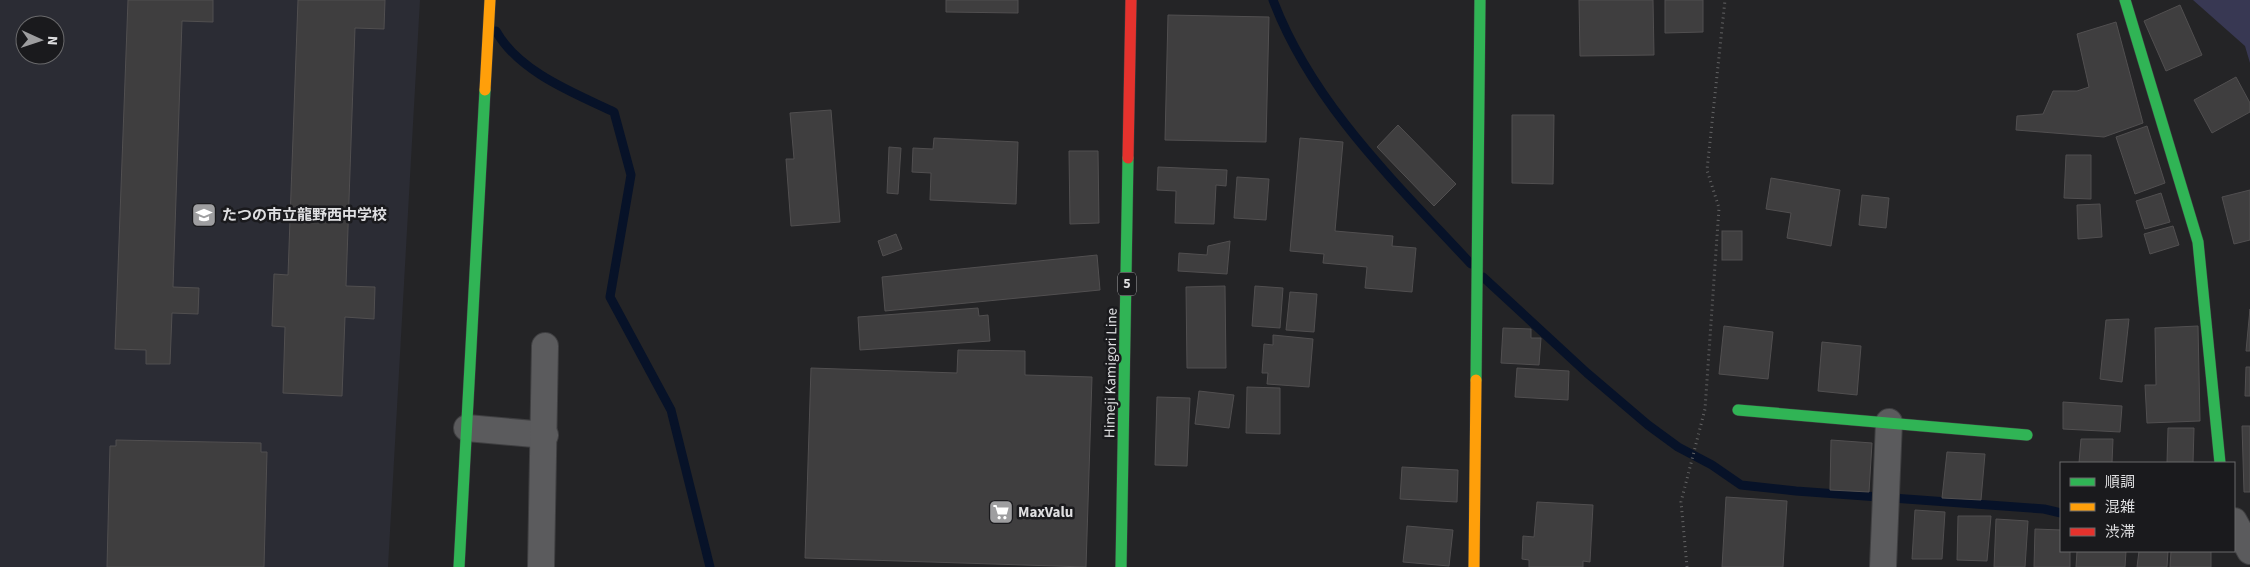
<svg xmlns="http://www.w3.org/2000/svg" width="2250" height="567" font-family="'Source Sans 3','Noto Sans JP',sans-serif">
<rect width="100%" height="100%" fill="#242426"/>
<path fill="#2b2c34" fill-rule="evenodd" d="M0,0H420L388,567H0ZM25,25H55V55H25Z"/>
<polygon fill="#383853" points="2193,0 2250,0 2250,63 2245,46"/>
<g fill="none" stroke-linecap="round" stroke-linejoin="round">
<g stroke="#071228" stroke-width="9">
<path d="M1273,0C1313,105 1396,183 1471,264"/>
<path d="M496,31C519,72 574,93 614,112L631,175L610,297L671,410L710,567"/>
<polyline points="1483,277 1587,373 1648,425 1678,447 1712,465 1741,485 1796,491 2044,509 2061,513"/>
</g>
</g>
<g fill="#3f3e3f" stroke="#514f50">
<polygon points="128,0 213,0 213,22 182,21 173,287 199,288 198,314 172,313 170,364 146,364 146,350 115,349"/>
<polygon points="298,0 385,0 384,29 355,28 346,286 375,287 374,319 345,317 342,396 283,393 285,327 272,326 274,274 288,275"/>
<polygon points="946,0 1018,0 1018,13 946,12"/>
<polygon points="1579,0 1653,0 1654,55 1580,56"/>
<polygon points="1665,0 1703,0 1703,32 1665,33"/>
<polygon points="2180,5 2202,55 2166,71 2144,21"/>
<polygon points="1168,15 1269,17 1266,142 1165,140"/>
<polygon points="2116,22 2143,123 2104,137 2016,130 2017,116 2043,114 2053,91 2077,91 2089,87 2077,34"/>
<polygon points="2236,77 2250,103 2250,112 2212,133 2194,100"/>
<polygon points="831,110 840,222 791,226 786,159 794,159 790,113"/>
<polygon points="1512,115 1554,115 1553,184 1512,183"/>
<polygon points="1398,125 1456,184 1434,206 1377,147"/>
<polygon points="2147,126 2165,183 2135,194 2116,137"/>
<polygon points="934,138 1018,142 1016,204 930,200 931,173 912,172 913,148 933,149"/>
<polygon points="1300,138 1343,142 1335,231 1393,236 1392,246 1416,248 1412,292 1365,288 1367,267 1323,263 1324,254 1290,251"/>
<polygon points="889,147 901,148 898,194 887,193"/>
<polygon points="1069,151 1098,151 1099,223 1070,224"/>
<polygon points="2066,155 2091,155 2091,199 2064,198"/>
<polygon points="1158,167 1227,170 1226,186 1216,185 1214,224 1175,223 1176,191 1157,190"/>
<polygon points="1237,177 1269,179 1266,220 1234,218"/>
<polygon points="1771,178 1840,190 1831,246 1787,238 1791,213 1766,209"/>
<polygon points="2250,190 2250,240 2234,244 2222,197"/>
<polygon points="2161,193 2170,222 2145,229 2136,201"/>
<polygon points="1862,195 1889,198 1886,228 1859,225"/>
<polygon points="2100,204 2102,237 2078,239 2077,205"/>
<polygon points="2173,226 2179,245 2150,254 2144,234"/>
<rect x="1722" y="231" width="20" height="29"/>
<polygon points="896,234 902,249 883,256 878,241"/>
<polygon points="1230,241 1227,274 1178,271 1179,253 1207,255 1208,246"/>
<polygon points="1097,255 1100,290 885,311 882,277"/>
<polygon points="1225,286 1226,368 1187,368 1186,287"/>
<polygon points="1255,286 1283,288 1280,328 1252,326"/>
<polygon points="1290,292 1317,294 1314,332 1286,330"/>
<polygon points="978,308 979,316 988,315 990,341 860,350 858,317"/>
<polygon points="2250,309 2250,351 2246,351"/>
<polygon points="2129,319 2122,382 2100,379 2106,320"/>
<polygon points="1724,326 1773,332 1768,379 1719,374"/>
<polygon points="2198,326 2200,421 2147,423 2145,385 2156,385 2155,328"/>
<polygon points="1503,328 1531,329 1531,338 1541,338 1539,365 1501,363"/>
<polygon points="1273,335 1313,339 1309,387 1267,384 1268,373 1262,373 1264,344 1273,345"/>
<polygon points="1822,342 1861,346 1857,395 1818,391"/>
<polygon points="958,350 1025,351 1025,375 1092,377 1086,567 805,558 811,368 957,373"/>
<polygon points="2246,367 2250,367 2250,396 2245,396"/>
<polygon points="1517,368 1569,371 1568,400 1515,397"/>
<polygon points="1247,387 1280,388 1280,434 1246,433"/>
<polygon points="1199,391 1234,395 1229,428 1195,424"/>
<polygon points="1157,397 1190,398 1187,466 1155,465"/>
<polygon points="2063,402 2122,406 2120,432 2063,429"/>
<polygon points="2242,426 2250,426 2250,492 2244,492"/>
<polygon points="2168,428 2194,428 2193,463 2167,463"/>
<polygon points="2081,439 2113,439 2112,463 2079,463"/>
<polygon points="116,440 261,443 261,452 267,452 264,567 107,567 110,446 116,446"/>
<polygon points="1831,440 1872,443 1869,492 1830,490"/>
<polygon points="1947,452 1985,454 1981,500 1942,498"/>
<polygon points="1402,467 1458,470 1457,502 1400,499"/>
<polygon points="1726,497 1787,501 1783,567 1722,567"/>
<polygon points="1537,502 1593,505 1590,562 1583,561 1583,567 1529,567 1529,560 1522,559 1523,536 1534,537"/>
<polygon points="1915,510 1945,512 1942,559 1912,559"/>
<polygon points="1958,516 1991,516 1987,561 1957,560"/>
<polygon points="1996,519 2028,521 2025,567 1994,567"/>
<polygon points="1407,526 1453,530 1449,566 1403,562"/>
<polygon points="2035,529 2061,530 2061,551 2070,551 2070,567 2034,567"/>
<polygon points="2077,551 2126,551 2125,567 2076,567"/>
<polygon points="2139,551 2168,551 2167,567 2137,567"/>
<polygon points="2171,551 2211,551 2211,567 2170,567"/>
</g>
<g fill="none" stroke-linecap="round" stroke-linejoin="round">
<defs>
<g id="street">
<polyline points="467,428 545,435"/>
<polyline points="2234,521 2250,551"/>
<polyline points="541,567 545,346"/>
<polyline points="1883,567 1889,422"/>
</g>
<g id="fast">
<polyline points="2125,0 2198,242 2220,463"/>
<polyline points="1476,380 1480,0"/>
<polyline points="1738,410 2027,435"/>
<polyline points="459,567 485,90"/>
<polyline points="1121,567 1128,158"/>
</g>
<g id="slow">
<polyline points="485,90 490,0"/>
<polyline points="1474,567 1476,380"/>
</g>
<polyline id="jam" points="1128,158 1131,0"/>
</defs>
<use href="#street" stroke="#3f3f41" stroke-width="28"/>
<use href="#fast" stroke="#3f3f41" stroke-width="12"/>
<use href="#slow" stroke="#3f3f41" stroke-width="12"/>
<use href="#jam" stroke="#3f3f41" stroke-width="12"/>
<polyline stroke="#636364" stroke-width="3" stroke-dasharray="1 4" stroke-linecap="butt" points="1687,567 1681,502 1705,409 1719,208 1707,170 1725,0"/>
<use href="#street" stroke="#5b5b5d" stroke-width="26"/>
<use href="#fast" stroke="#30b455" stroke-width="11"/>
<use href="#slow" stroke="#ff9f0a" stroke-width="11"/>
<use href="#jam" stroke="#e5322d" stroke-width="11"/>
</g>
<defs>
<symbol id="school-square" viewBox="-11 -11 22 22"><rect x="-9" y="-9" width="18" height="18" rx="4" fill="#9e9ea0" stroke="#1a1a1d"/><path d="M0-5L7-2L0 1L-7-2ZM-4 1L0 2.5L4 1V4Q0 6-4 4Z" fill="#fff"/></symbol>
<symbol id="supermarket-square" viewBox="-11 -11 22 22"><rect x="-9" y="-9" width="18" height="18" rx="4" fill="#9e9ea0" stroke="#1a1a1d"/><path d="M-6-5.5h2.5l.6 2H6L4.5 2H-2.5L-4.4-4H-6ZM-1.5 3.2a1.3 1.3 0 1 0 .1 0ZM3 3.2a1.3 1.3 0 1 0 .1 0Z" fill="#fff"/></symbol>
</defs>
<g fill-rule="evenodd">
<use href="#school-square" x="190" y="201" width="28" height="28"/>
<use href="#supermarket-square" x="987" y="498" width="28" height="28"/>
</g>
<g text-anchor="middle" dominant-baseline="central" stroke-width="5" stroke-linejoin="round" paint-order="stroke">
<rect fill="#1a1a1d" stroke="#a4a4a6" stroke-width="1" x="1118" y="272.5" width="18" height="23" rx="4"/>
<g font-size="14" font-weight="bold" fill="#dfdfe1">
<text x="1127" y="284">5</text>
</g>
<g font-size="15" font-weight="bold" fill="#dfdfe1" stroke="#1a1a1d" text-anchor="start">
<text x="222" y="215">たつの市立龍野西中学校</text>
<text x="1018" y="512">MaxValu</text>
</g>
<g font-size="15" fill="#dfdfe1" stroke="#1a1a1d">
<text transform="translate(1111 373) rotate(-89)">Himeji Kamigori Line</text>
</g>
</g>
<rect x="2060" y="462" width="175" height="90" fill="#1a1a1d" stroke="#69696b"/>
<rect x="2070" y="478" width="25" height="8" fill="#30b455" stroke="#69696b"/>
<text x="2105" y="487" font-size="15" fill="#dfdfe1">順調</text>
<rect x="2070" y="503" width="25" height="8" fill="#ff9f0a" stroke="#69696b"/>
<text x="2105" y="512" font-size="15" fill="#dfdfe1">混雑</text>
<rect x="2070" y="528" width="25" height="8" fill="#e5322d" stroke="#69696b"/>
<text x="2105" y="537" font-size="15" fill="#dfdfe1">渋滞</text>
<g transform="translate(40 40) rotate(93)"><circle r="24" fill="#1a1a1d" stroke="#69696b"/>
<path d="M0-4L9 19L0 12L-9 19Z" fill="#9e9ea0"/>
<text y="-8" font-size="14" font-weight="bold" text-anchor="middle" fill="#dfdfe1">N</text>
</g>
</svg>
